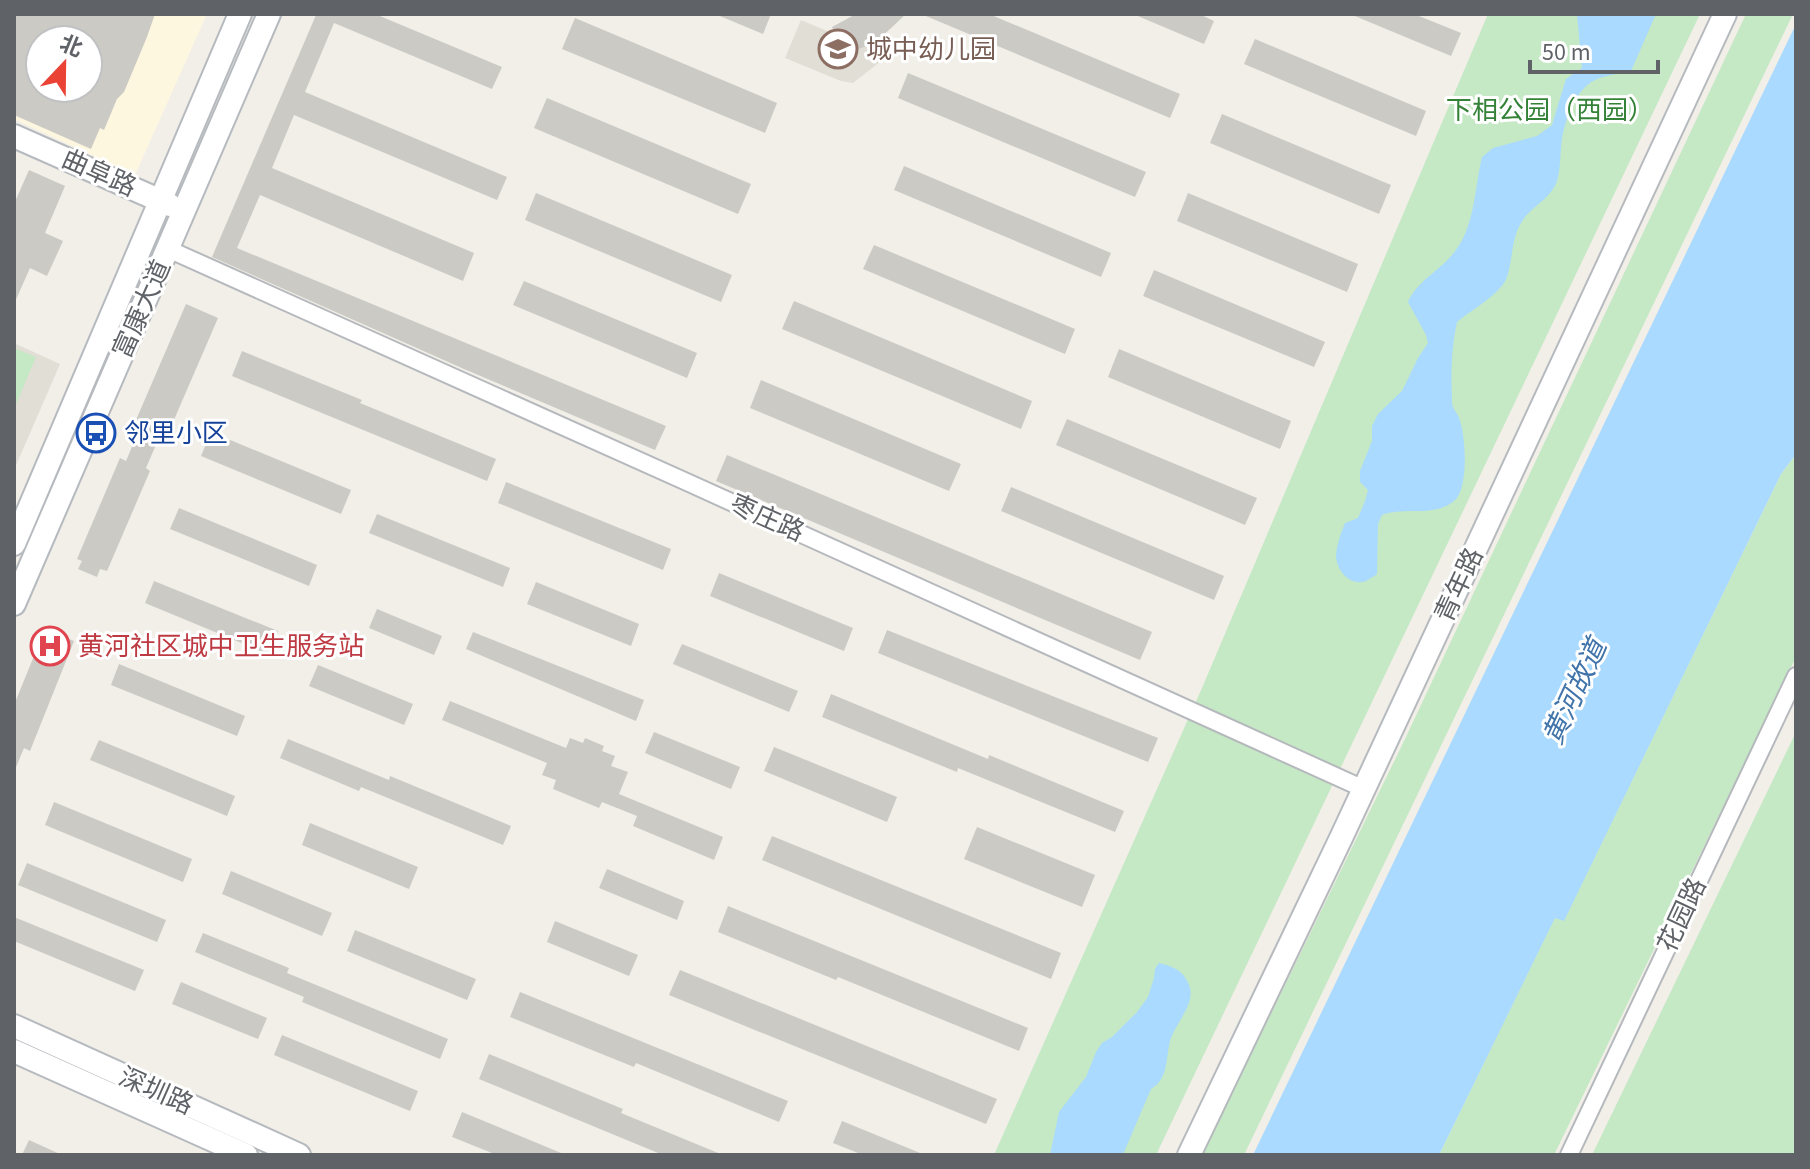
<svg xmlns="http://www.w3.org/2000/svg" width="1810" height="1169" font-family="'Source Sans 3','Noto Sans SC',sans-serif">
<rect width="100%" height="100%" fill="#f1efe8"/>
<path fill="#fef7e0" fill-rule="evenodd" d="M14,14H207L135,175L14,119ZM40,40H88V88H40Z"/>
<g fill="#e1ded6">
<polygon points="801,20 853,42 884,45 890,54 853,83 841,81 785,58"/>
<polygon points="14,343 60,364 14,470"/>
</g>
<g fill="#c5e8c5">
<polygon points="1488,14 1700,14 1156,1155 994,1155 1202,688"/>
<polygon points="1746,14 1793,14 1244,1155 1202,1155 1405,739"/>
<polygon points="14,348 36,357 14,409"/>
<polygon points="1796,454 1796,657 1554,1155 1439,1155 1555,917 1564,920 1781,474"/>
<polygon points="1796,732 1796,1155 1592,1155"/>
</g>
<g fill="#aadaff">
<path d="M1577,14H1656L1631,71C1620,74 1605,75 1595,80C1575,90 1566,118 1562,138C1560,152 1561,167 1557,181C1551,199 1530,207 1521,223C1511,240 1513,259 1507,277C1501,294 1471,310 1457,322C1451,349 1451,375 1452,402C1452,409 1457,412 1459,418C1466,435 1469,490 1454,501C1433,518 1406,506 1382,515L1378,524L1377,574C1374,576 1370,579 1366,581C1350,587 1336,570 1336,555C1337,544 1341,533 1345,523L1358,518L1365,501L1368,490L1360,482V471L1372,441V426L1378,414L1402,391L1418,358L1428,343L1426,335L1408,302C1418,279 1444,269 1458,247C1475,222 1475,186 1482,157L1493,148L1537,136L1552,125L1566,79L1582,68Z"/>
<polygon points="1796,24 1796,430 1794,441 1796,442 1796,454 1781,474 1564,921 1555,918 1439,1155 1253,1155"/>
<path d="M1159,963C1171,966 1180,969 1186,979C1200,1000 1178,1019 1171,1038C1165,1056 1170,1078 1151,1089L1124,1152L1121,1155H1050L1059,1112L1086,1077L1096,1052L1102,1043L1112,1037L1137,1012L1148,997L1154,978L1155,969Z"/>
</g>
<g fill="#cccac5" fill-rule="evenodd">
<path d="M14,14H155L147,37L124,92L117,99L104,130L100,128L91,149L14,115ZM40,40H88V88H40Z"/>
<polygon points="313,14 375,14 502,67 492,89 334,23 305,92 507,177 497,200 294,115 272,168 474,253 463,281 260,195 237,248 666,426 655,450 464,369 212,257 316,15"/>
<polygon points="715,14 771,14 763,34"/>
<polygon points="856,14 906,14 875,43 831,59 826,46 838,41 832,27"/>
<polygon points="921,14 989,14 1180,94 1170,118"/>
<polygon points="1133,14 1199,14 1214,21 1204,44"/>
<polygon points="1350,14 1414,14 1461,33 1451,56"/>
<polygon points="575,18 777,103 765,133 562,49"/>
<polygon points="1255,39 1426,111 1416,136 1244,64"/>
<polygon points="908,73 1146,172 1135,197 898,98"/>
<polygon points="547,98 751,184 738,214 534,128"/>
<polygon points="1222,114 1391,185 1379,214 1210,143"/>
<polygon points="904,166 1111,253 1101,277 894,190"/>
<polygon points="29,170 65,186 45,233 63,241 47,276 30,268 14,304 14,204"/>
<polygon points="536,193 732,275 721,302 525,220"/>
<polygon points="1188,193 1358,264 1347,292 1177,221"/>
<polygon points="874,245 1075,329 1065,354 863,269"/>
<polygon points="1154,270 1325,342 1314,367 1143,296"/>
<polygon points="524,281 697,353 687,378 513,305"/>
<polygon points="794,301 1032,401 1021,429 782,329"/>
<polygon points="186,304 218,318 167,436 161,433 146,468 150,471 107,571 100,569 97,577 78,569 82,561 77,559 120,458 126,461 142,423 136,420"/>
<polygon points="1119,349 1291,421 1280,449 1108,377"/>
<polygon points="242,351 362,400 360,403 496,459 487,481 232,376"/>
<polygon points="761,380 961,464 949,491 750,408"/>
<polygon points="1067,419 1257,498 1245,525 1056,445"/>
<polygon points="211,432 351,490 341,514 201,456"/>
<polygon points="727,455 1152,632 1140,660 716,481"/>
<polygon points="506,482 671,549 663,570 498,503"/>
<polygon points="1011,487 1224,576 1214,600 1001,511"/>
<polygon points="179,508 317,565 309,586 170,529"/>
<polygon points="377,514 510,568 503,587 369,533"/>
<polygon points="719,573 853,628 844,651 710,596"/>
<polygon points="154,581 278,631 268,654 145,603"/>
<polygon points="536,582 639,624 631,646 527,604"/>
<polygon points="377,609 442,636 434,655 369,628"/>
<polygon points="45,629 74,641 30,751 24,748 14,772 14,705"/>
<polygon points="887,630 1158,738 1148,762 878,653"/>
<polygon points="473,632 644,700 636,721 466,649"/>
<polygon points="682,644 798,691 789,712 673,664"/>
<polygon points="119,664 245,716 237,736 111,685"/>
<polygon points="318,665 413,704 404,725 309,686"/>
<polygon points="831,694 988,759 989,755 1124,811 1115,832 958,768 957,772 822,717"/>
<polygon points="450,701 566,748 570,738 583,743 585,738 604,746 602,751 615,756 611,766 628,772 619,794 723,837 714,860 633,826 637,816 602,802 599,808 553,789 556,780 542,775 547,763 442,720"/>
<polygon points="654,732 740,767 731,789 645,753"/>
<polygon points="288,739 389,780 390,776 511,826 503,845 361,787 359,791 280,758"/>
<polygon points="99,740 235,796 227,816 90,760"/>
<polygon points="774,747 897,797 887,822 764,771"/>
<polygon points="54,802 192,859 183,882 45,825"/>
<polygon points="310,823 418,867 409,889 302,845"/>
<polygon points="977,827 1095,875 1082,907 964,859"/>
<polygon points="772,836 1061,953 1051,979 762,860"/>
<polygon points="27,863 166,920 157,942 18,885"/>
<polygon points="607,869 684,901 677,920 599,888"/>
<polygon points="231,871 332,913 322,936 222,894"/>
<polygon points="728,906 1028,1028 1019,1051 838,977 836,980 718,932"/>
<polygon points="14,917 144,970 135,991 14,941"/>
<polygon points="555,921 638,955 629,976 547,942"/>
<polygon points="355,930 476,979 467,1000 347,951"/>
<polygon points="203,933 289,968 287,973 448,1039 440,1059 302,1002 304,997 195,952"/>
<polygon points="680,970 997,1099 986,1124 669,995"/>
<polygon points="181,982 267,1018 258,1039 172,1004"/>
<polygon points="520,992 788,1101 779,1122 636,1063 634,1067 510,1017"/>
<polygon points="282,1035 418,1091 410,1111 274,1055"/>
<polygon points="489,1054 623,1109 621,1113 723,1155 663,1155 479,1079"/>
<polygon points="462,1112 566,1155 497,1155 452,1137"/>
<polygon points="842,1121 925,1155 863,1155 833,1143"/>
<polygon points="29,1140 62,1155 22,1155"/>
</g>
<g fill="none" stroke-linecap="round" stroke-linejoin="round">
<defs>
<g id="street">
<polyline points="168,249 689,483 1364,789"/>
<polyline points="1569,1155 1796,676"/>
</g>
<g id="secondary">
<polyline points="14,136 170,205"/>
<polyline points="14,544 240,14"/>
<polyline points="14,604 269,14"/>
<polyline points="14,1026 299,1155"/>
<polyline points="14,1051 246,1155"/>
<polyline points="1189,1155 1341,838 1725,14"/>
</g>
</defs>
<use href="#street" stroke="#b5b8bc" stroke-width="20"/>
<use href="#secondary" stroke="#b6babf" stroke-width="26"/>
<use href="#street" stroke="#fff" stroke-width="16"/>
<use href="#secondary" stroke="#fff" stroke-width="22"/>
</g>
<defs>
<symbol id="school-ring" viewBox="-11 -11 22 22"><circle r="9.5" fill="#fff" stroke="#8d6e63" stroke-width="1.5"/><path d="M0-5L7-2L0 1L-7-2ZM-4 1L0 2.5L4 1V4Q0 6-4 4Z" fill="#8d6e63"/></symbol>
<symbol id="bus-ring" viewBox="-11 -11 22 22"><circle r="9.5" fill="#fff" stroke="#1a4fb4" stroke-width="1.5"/><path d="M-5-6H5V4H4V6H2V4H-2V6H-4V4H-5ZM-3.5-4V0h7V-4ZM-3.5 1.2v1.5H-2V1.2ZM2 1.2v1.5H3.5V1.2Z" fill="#1a4fb4"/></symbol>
<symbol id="hospital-ring" viewBox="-11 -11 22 22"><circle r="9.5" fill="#fff" stroke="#e0444e" stroke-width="1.5"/><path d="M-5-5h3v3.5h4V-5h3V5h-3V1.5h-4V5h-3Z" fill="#e0444e"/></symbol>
</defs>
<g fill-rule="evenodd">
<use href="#school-ring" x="816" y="27" width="44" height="44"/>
<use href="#bus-ring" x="74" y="411" width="44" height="44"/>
<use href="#hospital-ring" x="28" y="624" width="44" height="44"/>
</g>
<g text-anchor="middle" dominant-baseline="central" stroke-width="6" stroke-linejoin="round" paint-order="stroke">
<g font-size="26" fill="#785e54" stroke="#fff" text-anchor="start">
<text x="866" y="49">城中幼儿园</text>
</g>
<g font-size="26" fill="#348238" stroke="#fff">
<text x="1550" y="110">下相公园（西园）</text>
</g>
<g font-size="26" fill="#5f6368" stroke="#fff">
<text transform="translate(99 173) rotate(24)">曲阜路</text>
<text transform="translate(142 309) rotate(-66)">富康大道</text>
<text transform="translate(767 518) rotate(24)">枣庄路</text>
<text transform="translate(1459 585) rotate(-65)">青年路</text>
<text transform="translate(1682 915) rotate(-65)">花园路</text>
<text transform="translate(156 1091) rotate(24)">深圳路</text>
</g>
<g font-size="26" fill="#164399" stroke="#fff" text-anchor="start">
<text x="124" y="433">邻里小区</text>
</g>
<g font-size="26" fill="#be3a42" stroke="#fff" text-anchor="start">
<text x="78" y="646">黄河社区城中卫生服务站</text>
</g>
<g font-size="28" font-style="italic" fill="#4174aa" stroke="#fff">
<text transform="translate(1575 692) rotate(-65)">黄河故道</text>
</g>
</g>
<rect width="1810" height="1169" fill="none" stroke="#5f6368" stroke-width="32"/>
<g transform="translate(64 64) rotate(22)"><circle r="38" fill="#ffffff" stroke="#bfc1c3" stroke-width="2"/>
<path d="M0-6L14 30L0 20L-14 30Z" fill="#ea4335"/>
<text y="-12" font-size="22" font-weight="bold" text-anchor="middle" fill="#5f6368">北</text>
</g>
<path d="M1530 60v12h128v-12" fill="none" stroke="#5f6368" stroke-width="4"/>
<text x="1542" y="60" font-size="24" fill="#5f6368" stroke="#ffffff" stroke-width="6" paint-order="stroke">50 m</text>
</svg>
